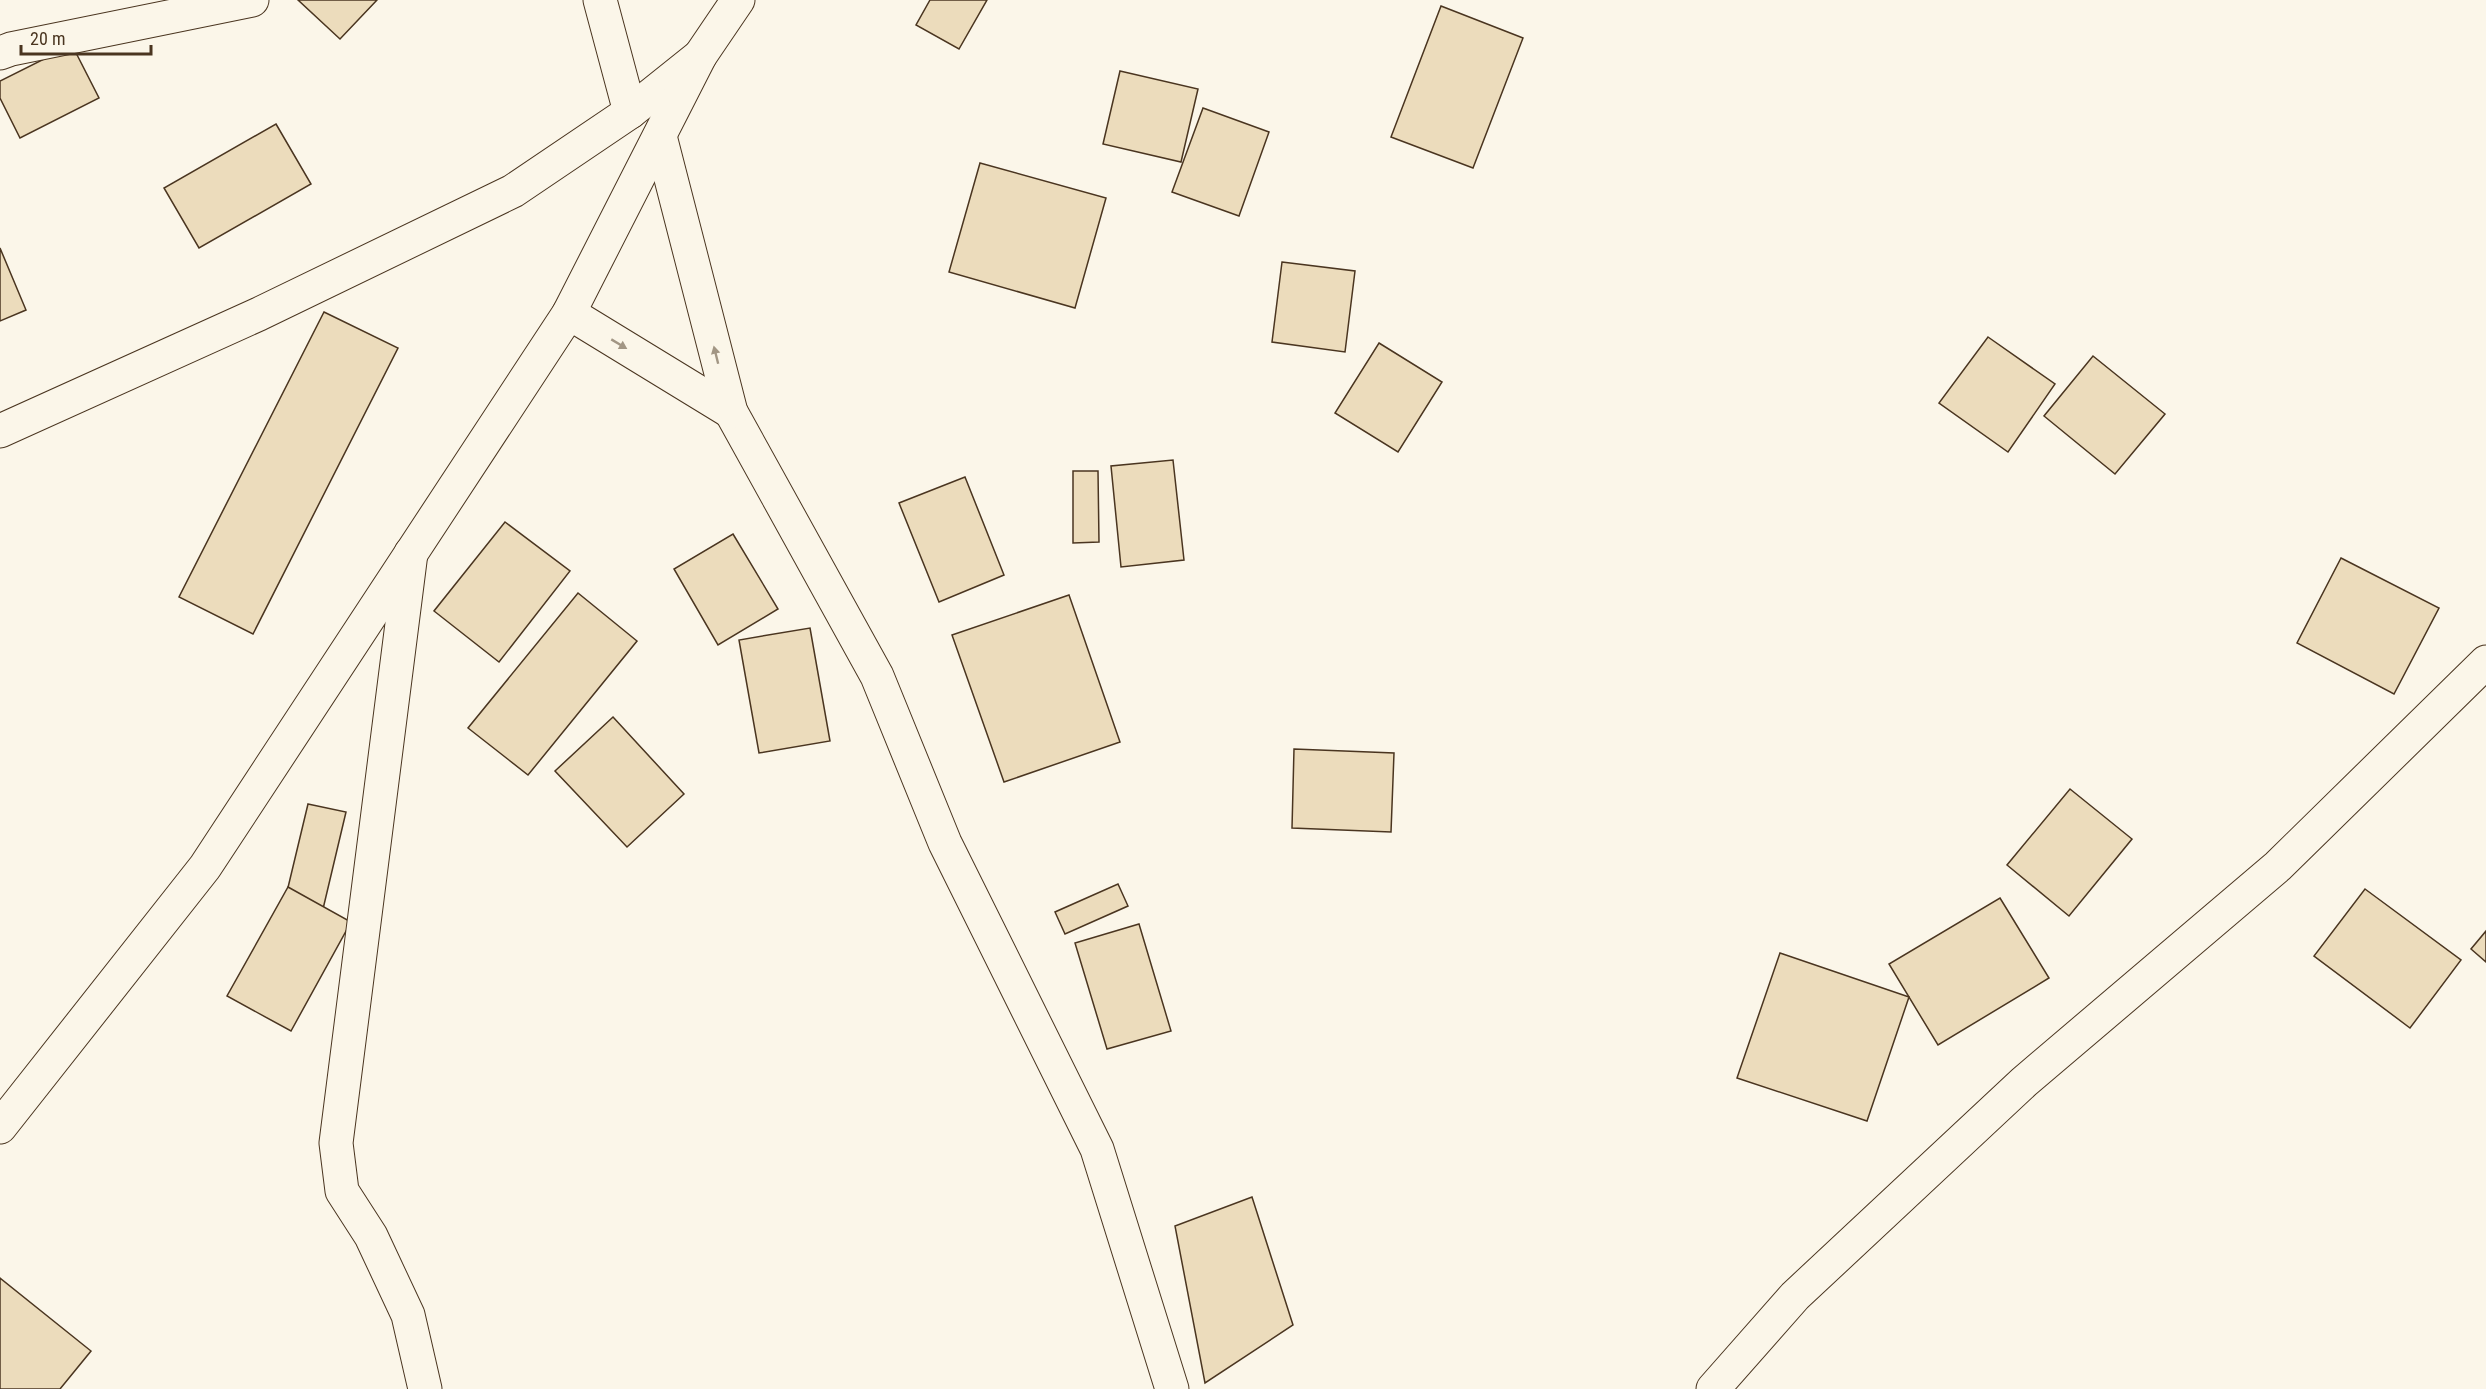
<svg xmlns="http://www.w3.org/2000/svg" width="2486" height="1389" font-family="'Roboto Condensed',sans-serif">
<rect width="100%" height="100%" fill="#fbf6e9"/>
<g fill="#ecdcbc" stroke="#4a3520" stroke-width="1.5">
<polygon points="298,0 377,0 340,39"/>
<polygon points="930,0 987,0 959,49 916,25"/>
<polygon points="1441,6 1523,38 1473,168 1391,137"/>
<polygon points="72,45 99,98 20,138 0,98 0,81"/>
<polygon points="1120,71 1198,89 1181,162 1103,144"/>
<polygon points="1203,108 1269,132 1239,216 1172,192"/>
<polygon points="276,124 311,184 199,248 164,188"/>
<polygon points="980,163 1106,198 1075,308 949,272"/>
<polygon points="0,248 26,310 0,321"/>
<polygon points="1282,262 1355,271 1345,352 1272,342"/>
<polygon points="324,312 398,348 253,634 179,597"/>
<polygon points="1988,337 2055,384 2008,452 1939,403"/>
<polygon points="1379,343 1442,382 1398,452 1335,413"/>
<polygon points="2093,356 2165,414 2115,474 2044,416"/>
<polygon points="1173,460 1184,560 1121,567 1111,466"/>
<polygon points="1073,471 1098,471 1099,542 1073,543"/>
<polygon points="965,477 1004,575 939,602 899,503"/>
<polygon points="505,522 570,571 499,662 434,611"/>
<polygon points="733,534 778,609 718,645 674,569"/>
<polygon points="2341,558 2439,608 2394,694 2297,643"/>
<polygon points="578,593 637,641 528,775 468,728"/>
<polygon points="1069,595 1120,742 1004,782 952,635"/>
<polygon points="810,628 830,741 759,753 739,640"/>
<polygon points="613,717 684,794 627,847 555,771"/>
<polygon points="1294,749 1394,753 1391,832 1292,828"/>
<polygon points="2070,789 2132,839 2069,916 2007,865"/>
<polygon points="308,804 346,812 323,909 285,900"/>
<polygon points="1118,884 1128,906 1065,934 1055,912"/>
<polygon points="288,887 351,922 291,1031 227,996"/>
<polygon points="2365,889 2461,960 2410,1028 2314,956"/>
<polygon points="2000,898 2049,978 1938,1045 1889,964"/>
<polygon points="1139,924 1171,1031 1107,1049 1075,943"/>
<polygon points="2486,931 2486,962 2471,949"/>
<polygon points="1780,953 1909,997 1867,1121 1737,1078"/>
<polygon points="1252,1197 1293,1325 1205,1383 1175,1226"/>
<polygon points="0,1278 91,1351 60,1389 0,1389"/>
</g>
<g fill="none" stroke-linecap="round" stroke-linejoin="round">
<defs>
<g id="minor">
<polyline points="600,0 630,112"/>
<polyline points="0,53 11,49 252,0"/>
<polyline points="411,553 336,1143 342,1191 371,1236 408,1315 425,1389"/>
</g>
<g id="major">
<polyline points="660,136 731,412 877,676 945,843 1097,1149 1172,1389"/>
<polyline points="569,313 731,412"/>
<polyline points="0,431 259,314 513,191 630,112 700,56"/>
<polyline points="1713,1389 1795,1296 2024,1082 2278,866 2486,662"/>
</g>
<polyline id="highway" points="0,1127 205,867 569,313 700,56 738,0"/>
</defs>
<use href="#minor" stroke="#4a3520" stroke-width="35"/>
<use href="#major" stroke="#4a3520" stroke-width="35"/>
<use href="#highway" stroke="#4a3520" stroke-width="35"/>
<use href="#minor" stroke="#fbf6e9" stroke-width="33"/>
<use href="#major" stroke="#fbf6e9" stroke-width="33"/>
<use href="#highway" stroke="#fbf6e9" stroke-width="33"/>
</g>
<defs><path id="oneway-solid" d="M-6-.8H1V-3.2L6.5 0L1 3.2V.8H-6Z" transform="scale(1.5)"/></defs>
<g fill="#a29684">
<use href="#oneway-solid" transform="translate(619 344) rotate(31)"/>
<use href="#oneway-solid" transform="translate(716 355) rotate(-104)"/>
</g>
<path d="M21 45v9h130v-9" fill="none" stroke="#4a3520" stroke-width="3"/>
<text x="30" y="45" font-size="18" fill="#4a3520" stroke="#fbf6e9" stroke-width="4.5" paint-order="stroke">20 m</text>
</svg>
